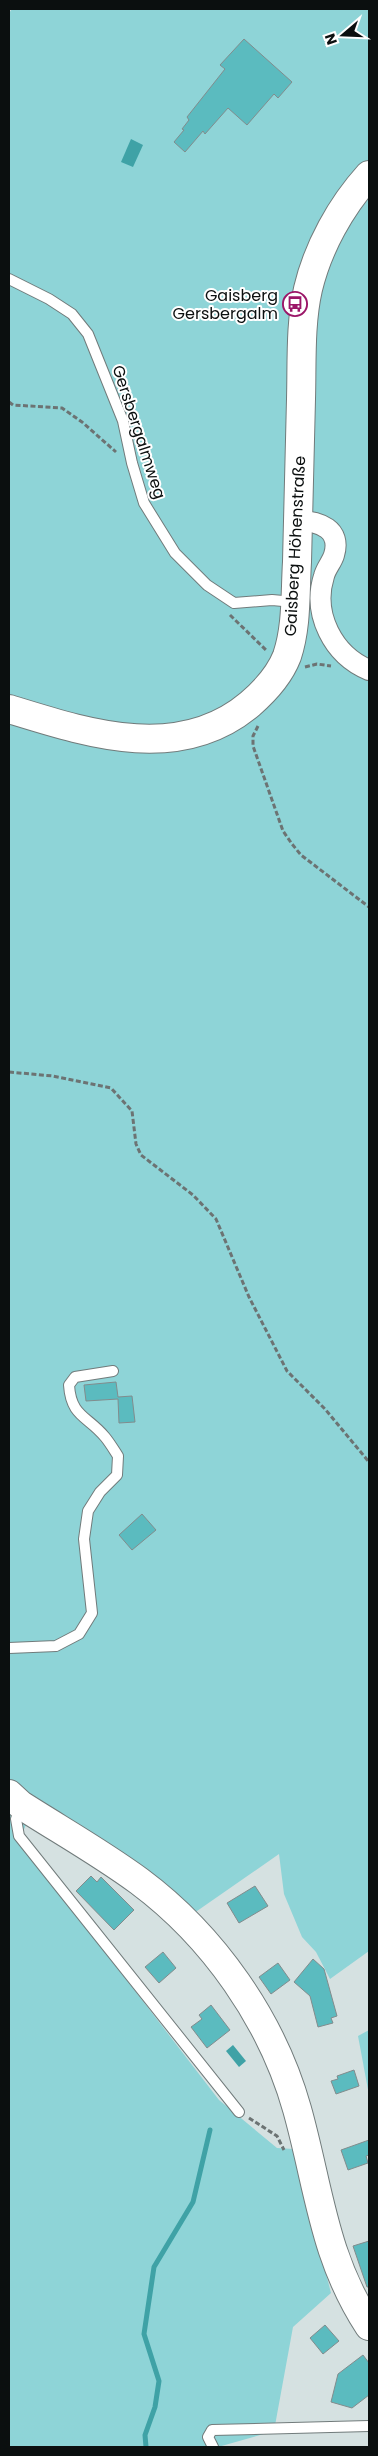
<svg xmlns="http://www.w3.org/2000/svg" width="378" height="2456" font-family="Poppins,sans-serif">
<rect width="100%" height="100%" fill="#d5e1e1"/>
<g fill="#8ed4d7">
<polygon points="12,9 369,9 369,1951 330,1979 316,1952 302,1937 284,1894 279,1854 174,1927 102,1870 26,1825 19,1840 219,2100 277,2148 294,2149 331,2293 293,2327 274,2431 218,2447 9,2447 9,13"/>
<polygon points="369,2030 369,2095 358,2036"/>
</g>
<g fill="#3fa2a6">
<polygon points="131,139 143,145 133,167 121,162"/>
<polygon points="233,2045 246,2061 239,2067 226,2051"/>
</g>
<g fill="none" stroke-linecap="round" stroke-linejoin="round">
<polyline stroke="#3fa2a6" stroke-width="5" points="146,2447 145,2435 155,2407 159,2381 144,2334 154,2267 193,2202 210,2130"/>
</g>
<g fill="#5bbbbf" stroke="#828c8d">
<polygon points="244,39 292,82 278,98 274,94 247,125 228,108 205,134 203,131 185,152 174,142 184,130 182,129 189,120 187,117 225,69 220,65"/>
<polygon points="116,1382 118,1397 132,1396 135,1422 119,1423 118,1399 86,1401 84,1385"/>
<polygon points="142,1514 156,1530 132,1550 119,1535"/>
<polygon points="91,1876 97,1882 101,1877 134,1910 114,1930 76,1891"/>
<polygon points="255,1886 268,1906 239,1923 227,1903"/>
<polygon points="163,1952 176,1968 159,1983 145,1967"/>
<polygon points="313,1959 324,1969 337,2016 331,2018 333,2023 318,2027 310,1996 294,1982"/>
<polygon points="278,1963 290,1980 271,1994 259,1977"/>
<polygon points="211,2005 230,2030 207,2048 191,2027 202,2019 199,2015"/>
<polygon points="354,2070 359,2086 336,2094 331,2081 338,2079 337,2076"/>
<polygon points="369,2140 369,2155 366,2156 368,2163 348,2170 341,2150"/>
<polygon points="369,2241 369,2287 367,2287 353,2246"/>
<polygon points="325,2325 339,2341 323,2354 310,2338"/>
<polygon points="363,2355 369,2363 369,2395 352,2408 331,2402 338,2374"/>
</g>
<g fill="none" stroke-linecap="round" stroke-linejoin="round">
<defs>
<g id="lane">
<polyline points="9,279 49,299 72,314 88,334 123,421 132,463 144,503 175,553 207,585 234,603 272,600 294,602"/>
<path d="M9,1648L56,1646L79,1634L92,1613L84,1539L88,1511L100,1492L117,1475L118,1456C114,1450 110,1443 105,1437C88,1416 71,1417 69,1385L75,1377L113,1371"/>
<polyline points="21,1806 16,1819 19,1836 239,2112"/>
<polyline points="213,2447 208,2437 212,2430 369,2426"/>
</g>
<path id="street" d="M298,521C319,521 342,529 334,555C332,562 326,568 324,576C312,614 333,655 369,670"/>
<path id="secondary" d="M9,709C87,733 179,764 250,704C265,691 280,674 287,656C297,626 295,594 297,562C298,508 300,453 301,399C302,363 300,324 308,289C318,247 341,206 369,175"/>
<path id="primary" d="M9,1794L21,1805C60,1830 101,1853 139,1881C213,1936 272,2020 297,2109C319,2187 323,2256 369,2326"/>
</defs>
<use href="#lane" stroke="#717b7b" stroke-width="12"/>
<use href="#street" stroke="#717b7b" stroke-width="22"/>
<use href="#secondary" stroke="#717b7b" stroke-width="30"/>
<use href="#primary" stroke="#717b7b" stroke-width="30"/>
<g stroke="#6c7373" stroke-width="3" stroke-dasharray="5 2.5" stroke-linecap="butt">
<polyline points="9,402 13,405 62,408 82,422 116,452"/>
<polyline points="230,615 267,651"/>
<polyline points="305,667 317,664 331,666"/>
<polyline points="258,726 253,736 253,746 283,831 292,844 301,855 369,907"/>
<polyline points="9,1072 53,1076 111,1088 132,1111 136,1144 141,1155 193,1195 216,1219 249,1297 287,1371 325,1409 369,1462"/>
<polyline points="249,2118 277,2136 284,2150"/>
</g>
<use href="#lane" stroke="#fff" stroke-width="10"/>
<use href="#street" stroke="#fff" stroke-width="20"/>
<use href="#secondary" stroke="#fff" stroke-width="28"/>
<use href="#primary" stroke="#fff" stroke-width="28"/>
</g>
<defs>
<symbol id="bus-ring" viewBox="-11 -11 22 22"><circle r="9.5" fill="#fff" stroke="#9b1668" stroke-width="1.5"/><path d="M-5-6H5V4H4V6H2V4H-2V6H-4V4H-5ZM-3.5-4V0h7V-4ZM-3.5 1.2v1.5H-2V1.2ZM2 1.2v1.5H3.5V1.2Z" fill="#9b1668"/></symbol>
</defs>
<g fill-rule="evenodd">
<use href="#bus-ring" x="281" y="290" width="28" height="28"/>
</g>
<g text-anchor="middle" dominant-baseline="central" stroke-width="4" stroke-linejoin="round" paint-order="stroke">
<g font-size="16" fill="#0b0f0f" stroke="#fff" text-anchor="end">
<text x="278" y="295">Gaisberg<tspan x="278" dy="18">Gersbergalm</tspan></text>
</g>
<g font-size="16" fill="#0b0f0f" stroke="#fff">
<text transform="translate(139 432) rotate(72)">Gersbergalmweg</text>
<text transform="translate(295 546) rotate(-87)">Gaisberg Höhenstraße</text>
</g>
</g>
<rect width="378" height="2456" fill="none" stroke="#0b0f0f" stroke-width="20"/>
<g transform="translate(343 35) rotate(251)" stroke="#ffffff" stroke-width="4" paint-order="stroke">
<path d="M0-4L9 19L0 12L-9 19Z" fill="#0b0f0f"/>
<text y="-8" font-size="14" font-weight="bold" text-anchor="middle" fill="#0b0f0f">N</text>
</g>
</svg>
